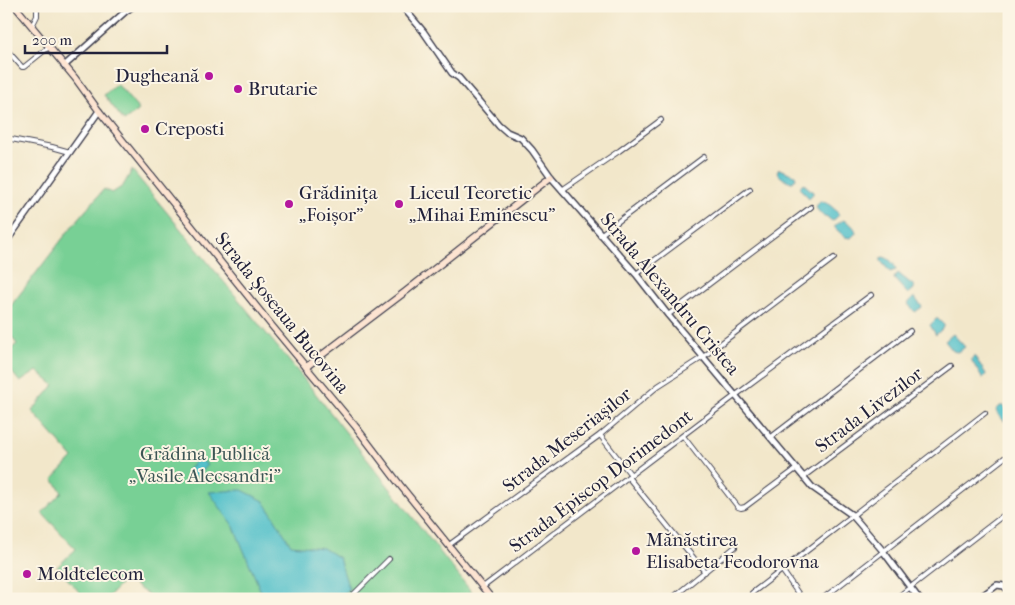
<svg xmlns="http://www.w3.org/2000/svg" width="1015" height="605" font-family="'IM FELL French Canon',serif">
<rect width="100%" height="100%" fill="#fcf5e5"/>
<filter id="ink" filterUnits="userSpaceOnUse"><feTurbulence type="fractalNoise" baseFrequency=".02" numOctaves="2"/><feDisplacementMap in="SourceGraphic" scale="10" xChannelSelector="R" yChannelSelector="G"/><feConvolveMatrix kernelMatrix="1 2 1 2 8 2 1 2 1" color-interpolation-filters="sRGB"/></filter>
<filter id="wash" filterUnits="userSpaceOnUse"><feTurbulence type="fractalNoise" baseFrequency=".0096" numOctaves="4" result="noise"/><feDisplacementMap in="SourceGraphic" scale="20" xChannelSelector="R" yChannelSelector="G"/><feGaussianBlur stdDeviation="1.12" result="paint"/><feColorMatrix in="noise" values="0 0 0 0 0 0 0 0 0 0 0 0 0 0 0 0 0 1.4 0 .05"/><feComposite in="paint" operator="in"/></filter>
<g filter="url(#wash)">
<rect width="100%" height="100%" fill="#f2e7ca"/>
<g fill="#78d095" stroke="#4d7968">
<polygon points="117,84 139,110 124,121 104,95"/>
<polygon points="132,170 308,384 477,599 154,599 126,579 106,599 80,599 82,595 57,567 76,549 42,513 62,492 53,479 73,458 32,411 54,385 37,371 20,382 6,365 6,353 17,344 6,330 6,312 70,229 104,189 112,193 123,186"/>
</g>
<g fill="#54c1ca" stroke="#3b7282">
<path d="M779,169L795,175L796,178L793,182C788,182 779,177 777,172Z"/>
<polygon points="803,183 813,192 813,194 809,198 799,188"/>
<path d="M820,201C826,201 836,209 839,215L834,220L832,221L826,216H823L816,208L817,205Z"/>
<path d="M843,220C849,223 855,226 856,233L851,238L845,237L835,228V225Z"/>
<path d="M883,257C889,258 895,264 896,270L890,272L881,261V258Z"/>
<polygon points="898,273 914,286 914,289 908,294 895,280 894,278"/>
<polygon points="913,298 915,298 922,307 915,312 908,304 909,302"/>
<polygon points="936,319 938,319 944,325 944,327 936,335 930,325"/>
<polygon points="953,334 965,347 961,350 957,352 953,351 945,341"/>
<polygon points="973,357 975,357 986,374 984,377 982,378 972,361 972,358"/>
<polygon points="1000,406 1003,406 1009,412 1009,419 1004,421 997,413 996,410"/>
<polygon points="198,459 200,459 207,465 196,477 195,477 188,470"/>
<polygon points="242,490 264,501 291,545 323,548 339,558 349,589 338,599 264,599 234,527 209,492"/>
</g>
</g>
<g filter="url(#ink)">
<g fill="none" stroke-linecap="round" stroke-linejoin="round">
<defs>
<g id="minor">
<polyline points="32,26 37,16 37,6"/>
<polyline points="6,49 22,67 24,67 49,47"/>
<polyline points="6,138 52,147 70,152"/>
<polyline points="562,190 619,151 661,120"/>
<polyline points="600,235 704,157"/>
<polyline points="636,274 750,189"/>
<polyline points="668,315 811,207"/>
<polyline points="600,435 631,475"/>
<polyline points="683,436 738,507 741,508 745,507 796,469"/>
<polyline points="770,438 910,331"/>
<polyline points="628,477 705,572"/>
<polyline points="803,477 952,366"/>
<polyline points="449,545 600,435 658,386 703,357 834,258"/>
<polyline points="782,570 802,599"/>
<polyline points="483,587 736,395 871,295"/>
<polyline points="349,599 389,559"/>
<polyline points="671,599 735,547"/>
<polyline points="751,599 752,593 782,570 985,413"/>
<polyline points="822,599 1004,458"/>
<polyline points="895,599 1009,511"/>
</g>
<g id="tertiary">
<polyline points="402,6 423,31 452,73 459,78 499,125 507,132 521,138 532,150 551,177 636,274 668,315 812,487 852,515 883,551 919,599"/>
<polyline points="64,66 126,11 133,6"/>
<polyline points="6,242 99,111"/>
<polyline points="978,599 997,585 1004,586 1009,591"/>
</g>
<g id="secondary">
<polyline points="15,6 75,78 99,111 272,326 356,427 400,485 492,599"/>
<polyline points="306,367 405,292 551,177"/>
</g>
</defs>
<use href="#minor" stroke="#414050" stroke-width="6"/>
<use href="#tertiary" stroke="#414050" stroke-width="8"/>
<use href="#secondary" stroke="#414050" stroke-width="8"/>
<use href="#minor" stroke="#fff" stroke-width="4"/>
<use href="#tertiary" stroke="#fff" stroke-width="5"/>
<use href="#secondary" stroke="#fde4d1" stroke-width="5.5"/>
</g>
</g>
<g fill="#b5179e" stroke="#fcf5e5" stroke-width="2">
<circle cx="209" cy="76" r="5"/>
<circle cx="238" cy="89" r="5"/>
<circle cx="145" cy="129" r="5"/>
<circle cx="289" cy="204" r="5"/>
<circle cx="399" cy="204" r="5"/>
<circle cx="636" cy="551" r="5"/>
<circle cx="27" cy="574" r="5"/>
</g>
<g text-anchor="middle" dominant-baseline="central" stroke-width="4" stroke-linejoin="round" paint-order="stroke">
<g font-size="19" fill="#22223b" stroke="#fcf5e5" text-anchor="start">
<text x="199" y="76" text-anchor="end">Dugheană</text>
<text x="248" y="89">Brutarie</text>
<text x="155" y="129">Creposti</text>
<text x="299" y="193">Grădinița<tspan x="299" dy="22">„Foișor”</tspan></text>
<text x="409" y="193">Liceul Teoretic<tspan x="409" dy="22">„Mihai Eminescu”</tspan></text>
<text x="646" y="540">Mănăstirea<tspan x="646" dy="22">Elisabeta Feodorovna</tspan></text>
<text x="37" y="574">Moldtelecom</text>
</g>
<g font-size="19" fill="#22223b" stroke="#fcf5e5">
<text transform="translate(670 294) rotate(50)">Strada Alexandru Cristea</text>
<text transform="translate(282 313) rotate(51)">Strada Șoseaua Bucovina</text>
<text transform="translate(869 410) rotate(-37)">Strada Livezilor</text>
<text transform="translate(567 440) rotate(-38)">Strada Meseriașilor</text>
<text transform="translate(601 481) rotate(-37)">Strada Episcop Dorimedont</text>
</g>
<g font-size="19" fill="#3c5656" stroke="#fcf5e5">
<text x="205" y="454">Grădina Publică<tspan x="205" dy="22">„Vasile Alecsandri”</tspan></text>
</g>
</g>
<rect width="1015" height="605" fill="none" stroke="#fcf5e5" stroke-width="25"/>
<path d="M25 45v8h142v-8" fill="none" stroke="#22223b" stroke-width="2.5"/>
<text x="32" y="45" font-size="15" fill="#22223b" stroke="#fcf5e5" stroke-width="4" paint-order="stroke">200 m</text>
</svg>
